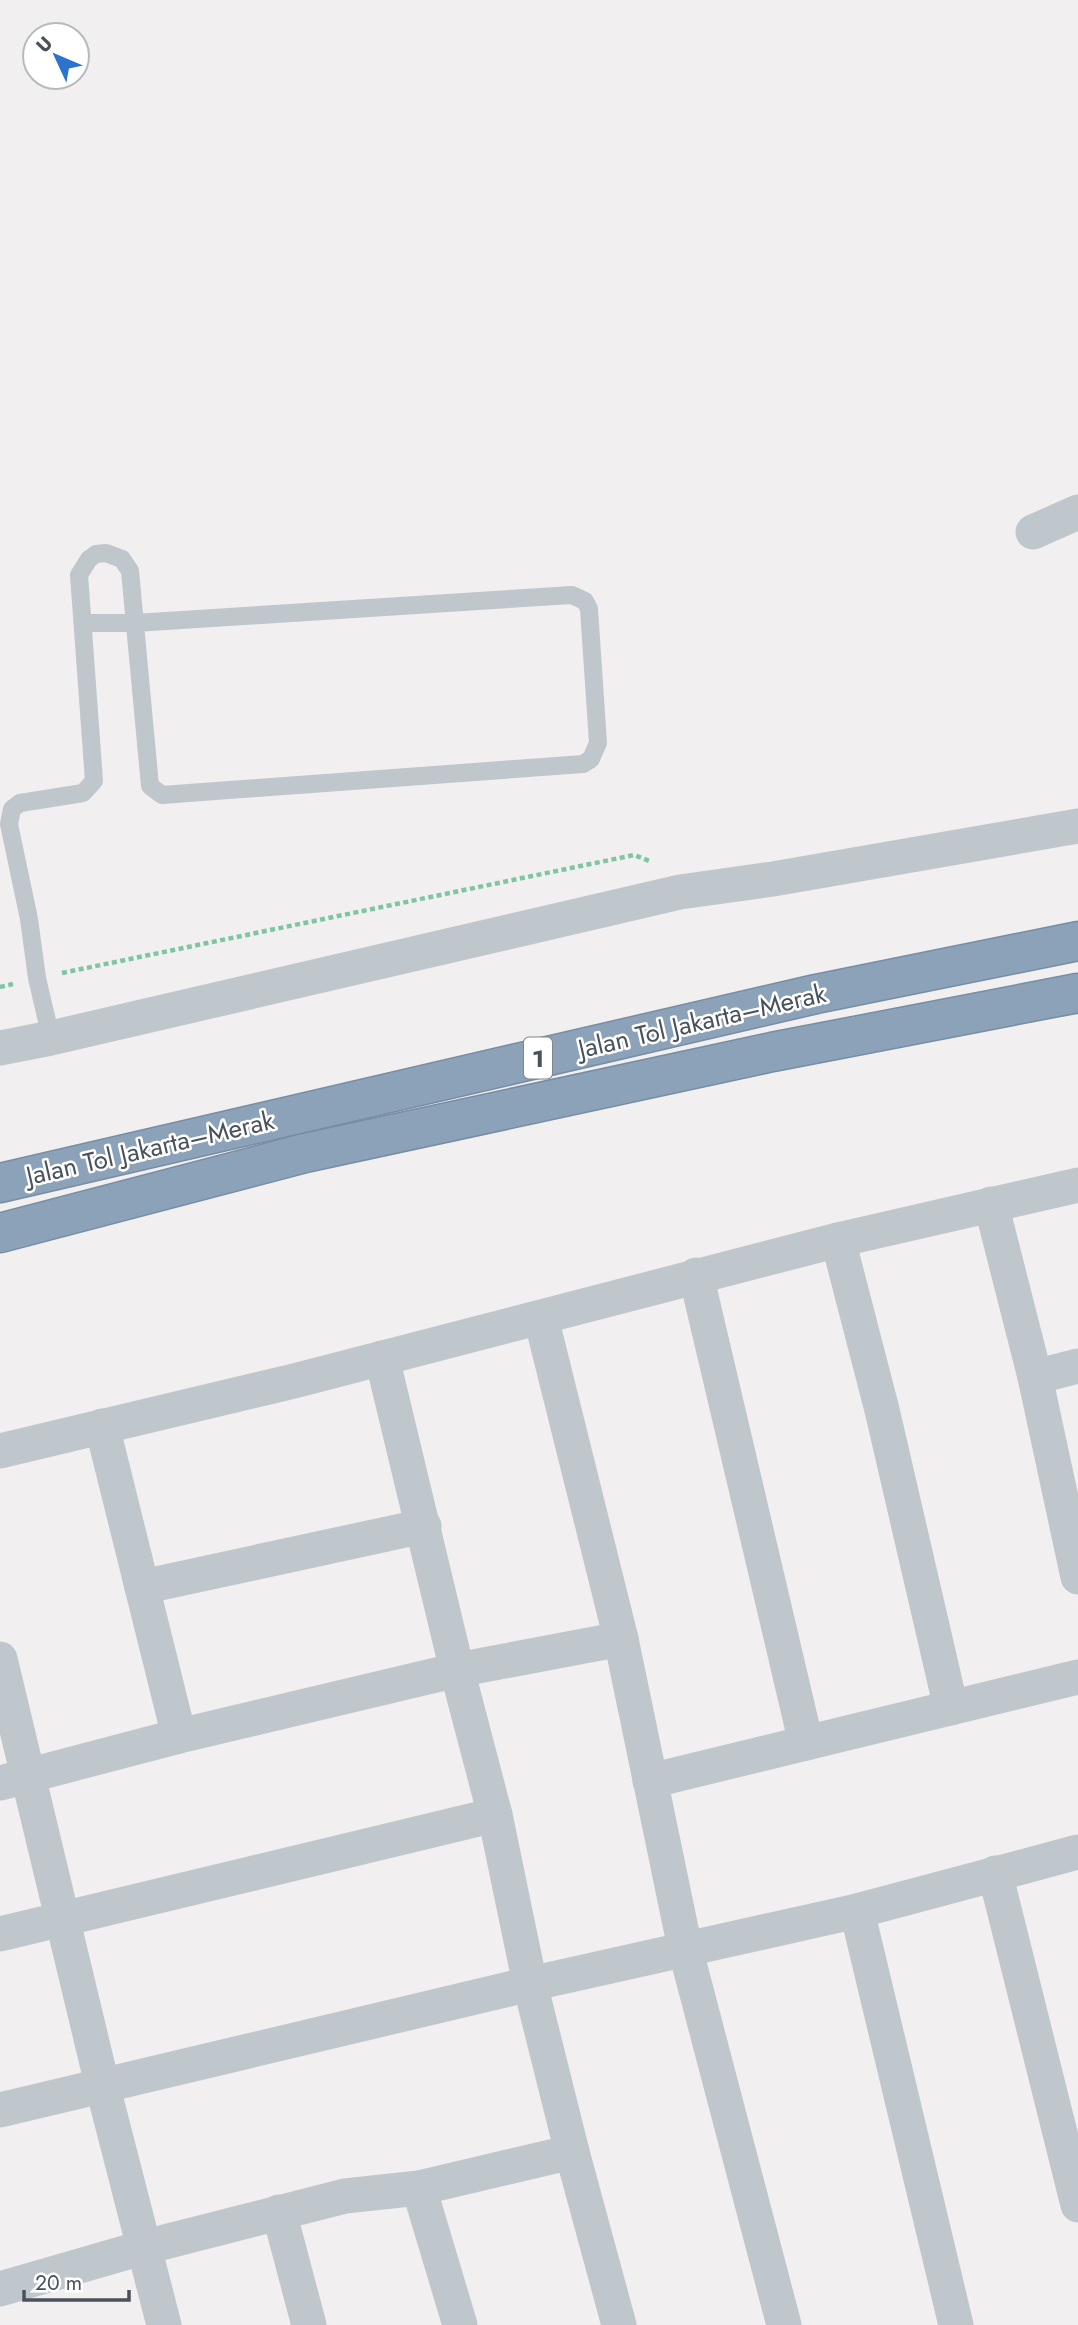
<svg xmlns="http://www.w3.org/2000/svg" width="1078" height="2325" font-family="Jost,sans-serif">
<rect width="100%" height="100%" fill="#f1efef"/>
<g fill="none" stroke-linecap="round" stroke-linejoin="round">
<defs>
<g id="highway">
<polyline points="0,1183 816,994 1078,941"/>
<polyline points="0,1233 305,1153 772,1052 1078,993"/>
</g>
</defs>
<use href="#highway" stroke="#778da4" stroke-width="41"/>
<g stroke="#7ec5a2" stroke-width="4.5" stroke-dasharray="5 3.5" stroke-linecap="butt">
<polyline points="62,973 634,855 652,862"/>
<polyline points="0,987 13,984"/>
</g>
<polyline stroke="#bfc6cc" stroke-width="18" points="51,1038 37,978 29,919 9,824 12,809 20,803 83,793 94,781 79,575 89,559 96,554 106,553 122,559 130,571 150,786 162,795 583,764 591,759 598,743 589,609 585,601 572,595 135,623 84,623"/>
<g stroke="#bfc6cc" stroke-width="35">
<polyline points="1033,532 1078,512"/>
<polyline points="0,1048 51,1038 680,892 773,879 1078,826"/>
<polyline points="991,1204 1035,1377 1078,1577"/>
<polyline points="838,1240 882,1410 951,1708"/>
<polyline points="541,1318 621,1639 685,1948 784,2325"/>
<polyline points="1035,1377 1078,1366"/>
<polyline points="102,1426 179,1736"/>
<polyline points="0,1451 294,1381 838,1240 1078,1185"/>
<polyline points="142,1587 424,1526"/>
<polyline points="0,1659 102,2084 164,2325"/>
<polyline points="806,1743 1078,1677"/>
<polyline points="650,1781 806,1743 696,1275"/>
<polyline points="0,1783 179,1736 457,1670 621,1639"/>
<polyline points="995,1873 1078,2205"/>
<polyline points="857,1911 956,2325"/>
<polyline points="0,1934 495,1815"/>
<polyline points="0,2110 530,1984 857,1911 1078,1852"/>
<polyline points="572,2152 619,2325"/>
<polyline points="419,2188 460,2325"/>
<polyline points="279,2212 309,2325"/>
<polyline points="0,2289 145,2247 345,2196 419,2188 572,2152 530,1984 495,1815 457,1670 382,1358"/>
</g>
<use href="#highway" stroke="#8ca2b9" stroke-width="38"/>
</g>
<g text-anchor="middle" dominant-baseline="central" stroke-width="5" stroke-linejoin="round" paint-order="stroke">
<rect fill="#fff" stroke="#80868c" stroke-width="2" x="524" y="1037.5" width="28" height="41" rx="5"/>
<g font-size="24" font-weight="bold" fill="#49525b">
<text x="538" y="1058">1</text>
</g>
<g font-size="26" fill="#49525b" stroke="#fff">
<text transform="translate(702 1021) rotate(-13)">Jalan Tol Jakarta–Merak</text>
<text transform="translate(150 1148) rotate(-13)">Jalan Tol Jakarta–Merak</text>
</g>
</g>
<g transform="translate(56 56) rotate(314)"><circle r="33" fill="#ffffff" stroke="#b6babd" stroke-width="2"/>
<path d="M0-5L12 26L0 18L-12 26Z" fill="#2c73ce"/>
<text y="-10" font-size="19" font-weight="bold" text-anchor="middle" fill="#49525b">U</text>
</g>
<path d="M24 2290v10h105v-10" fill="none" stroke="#49525b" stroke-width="3.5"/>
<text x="35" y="2290" font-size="21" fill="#49525b" stroke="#ffffff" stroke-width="5" paint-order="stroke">20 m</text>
</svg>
